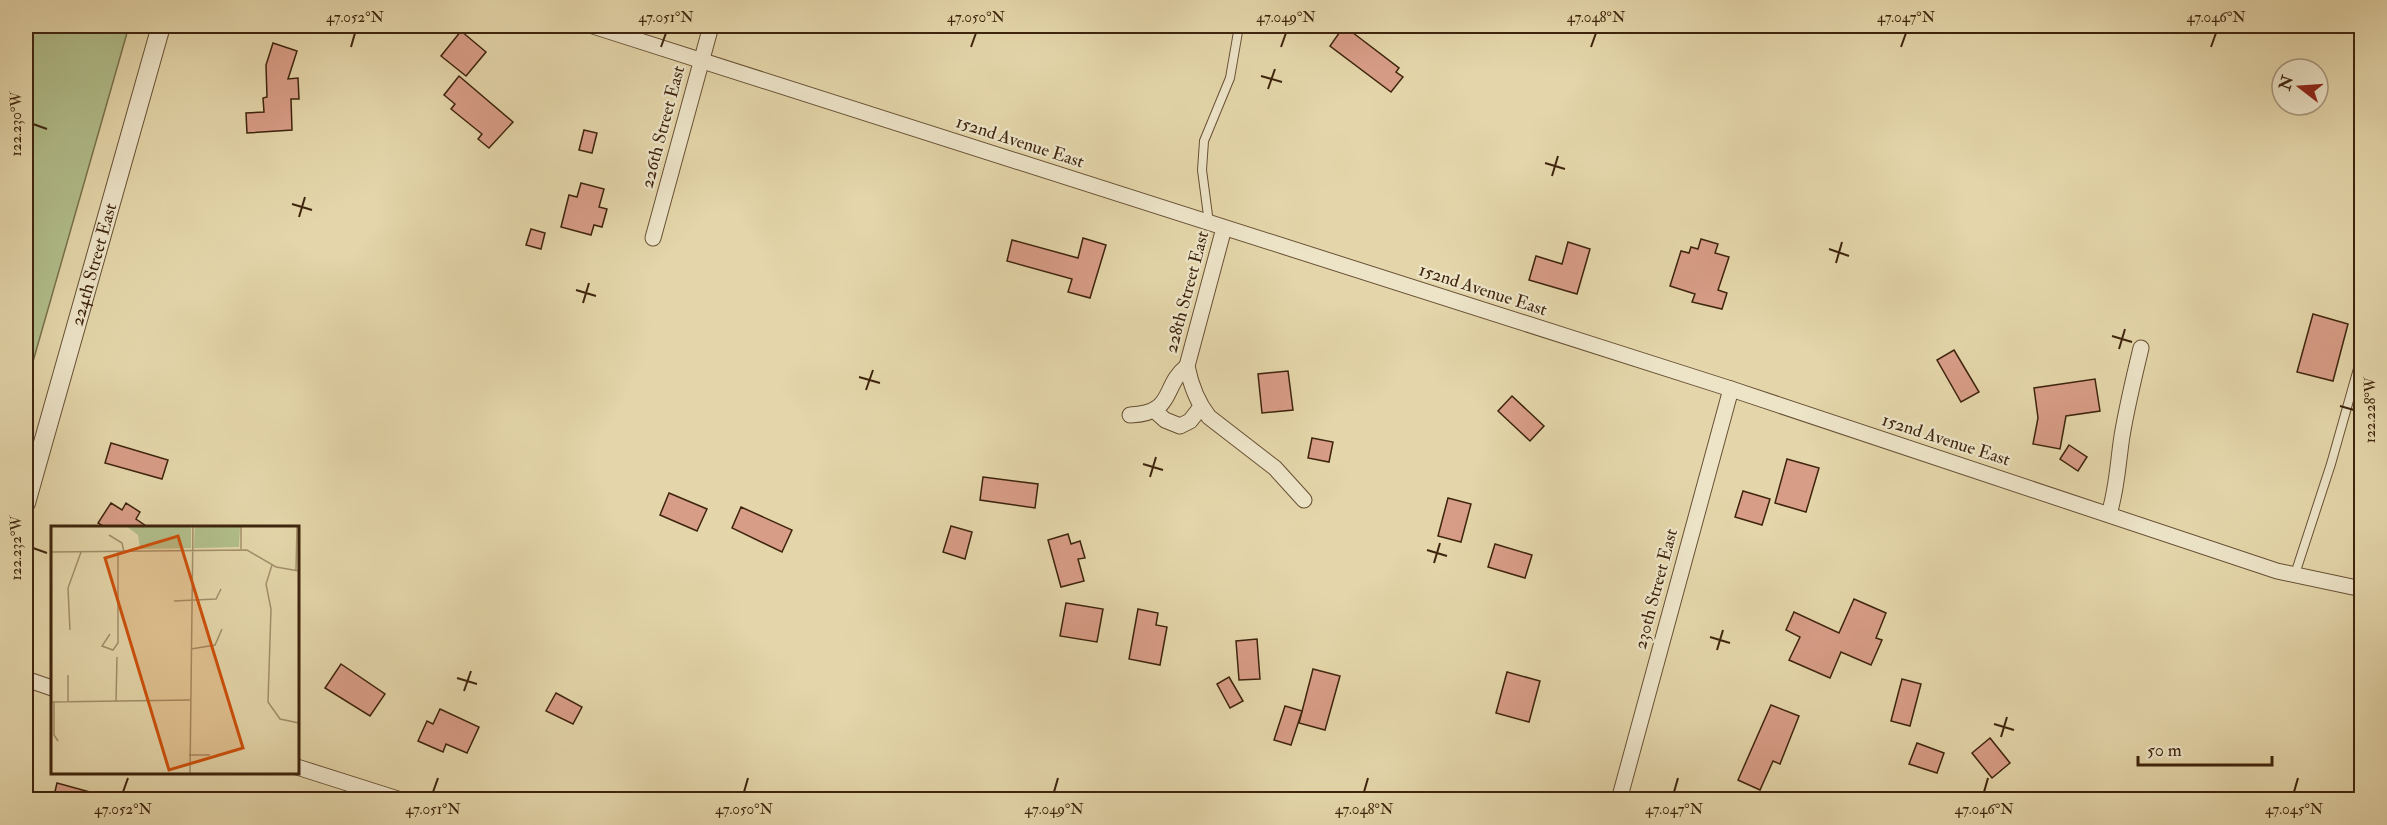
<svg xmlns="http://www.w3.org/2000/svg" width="2387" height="825" font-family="'IM FELL Double Pica',serif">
<rect width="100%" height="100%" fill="#e4d6aa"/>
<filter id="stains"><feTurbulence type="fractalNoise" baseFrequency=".00333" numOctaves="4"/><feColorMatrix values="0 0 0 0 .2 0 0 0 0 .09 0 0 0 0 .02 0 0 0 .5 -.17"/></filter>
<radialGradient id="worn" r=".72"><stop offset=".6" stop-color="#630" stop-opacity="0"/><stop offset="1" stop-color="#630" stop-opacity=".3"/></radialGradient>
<polygon fill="#b1be8b" stroke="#78714c" stroke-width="1.5" points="26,26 129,26 26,386"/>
<g fill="#d89d87" stroke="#3e240d" stroke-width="1.5">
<polygon points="1344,26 1399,68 1396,72 1403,77 1391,92 1330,46"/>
<polygon points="461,31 486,52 466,76 441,56"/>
<polygon points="273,43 297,51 288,79 298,78 299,99 291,99 292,130 247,133 246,113 264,112 263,98 267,97 266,65"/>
<polygon points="459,76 513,122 489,148 478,139 482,134 451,109 455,104 444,95"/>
<polygon points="584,130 597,133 592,153 579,150"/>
<polygon points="581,183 604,189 599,207 607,209 602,227 594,225 591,235 561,227 569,195 577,197"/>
<polygon points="531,229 545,233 541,249 526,245"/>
<polygon points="1083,238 1106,245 1090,298 1068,292 1072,279 1007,261 1012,240 1078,258"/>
<polygon points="1701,239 1718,244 1715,253 1729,257 1718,290 1727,293 1722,309 1692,302 1695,294 1670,286 1681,251 1689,253 1691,247 1698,249"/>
<polygon points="1568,242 1590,249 1577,294 1529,280 1536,256 1562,264"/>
<polygon points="2313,314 2348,324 2333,381 2297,372"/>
<polygon points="1954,350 1979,392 1961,402 1937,360"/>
<polygon points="1288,371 1293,410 1262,413 1258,374"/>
<polygon points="2095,379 2100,411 2066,416 2060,449 2033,444 2038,418 2034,388"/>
<polygon points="1512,396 1544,426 1530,441 1498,411"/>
<polygon points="1312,438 1333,442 1329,462 1308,458"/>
<polygon points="111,443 168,460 162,479 105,463"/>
<polygon points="2069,445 2087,457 2078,471 2060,459"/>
<polygon points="1787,459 1819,468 1806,512 1775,503"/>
<polygon points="983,477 1038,484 1035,508 980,500"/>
<polygon points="1743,491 1770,499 1762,525 1735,517"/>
<polygon points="669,493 707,509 697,531 660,515"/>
<polygon points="1448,498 1471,504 1461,542 1438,536"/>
<polygon points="111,503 122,510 126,503 140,512 136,519 149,528 106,528 98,523"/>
<polygon points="741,507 792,530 782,552 732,528"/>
<polygon points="951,526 972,532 965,559 943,552"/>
<polygon points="1068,534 1071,544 1080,541 1085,558 1078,559 1084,581 1061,587 1048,540"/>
<polygon points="1495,544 1532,555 1525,578 1488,567"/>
<polygon points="1854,599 1886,613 1876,638 1882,640 1871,665 1841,652 1830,678 1789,660 1800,637 1786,630 1794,612 1839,633"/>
<polygon points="1066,603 1103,609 1097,642 1060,636"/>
<polygon points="1138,609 1158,613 1156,625 1167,627 1160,665 1129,659"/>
<polygon points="1257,639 1260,679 1239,680 1236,641"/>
<polygon points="341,664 385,694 370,716 325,688"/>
<polygon points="1313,669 1340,676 1325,730 1299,723"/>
<polygon points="1507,672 1540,681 1529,722 1496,713"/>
<polygon points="1229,677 1243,701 1230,708 1217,684"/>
<polygon points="1902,679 1921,684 1910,726 1891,721"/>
<polygon points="556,693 582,707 573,724 546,711"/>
<polygon points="1771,705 1799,716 1780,764 1773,761 1760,790 1738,780"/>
<polygon points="1285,706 1302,711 1291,745 1274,740"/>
<polygon points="440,709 479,727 467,753 446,744 443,752 418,741 427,721 433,724"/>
<polygon points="1990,738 2010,763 1992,778 1972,753"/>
<polygon points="1917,743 1944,753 1937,773 1909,764"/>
<polygon points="57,783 101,795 101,800 53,800"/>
</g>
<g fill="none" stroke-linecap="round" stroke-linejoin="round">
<defs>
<g id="service">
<polyline points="1209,223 1202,170 1204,141 1230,78 1239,26"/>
<polyline points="2295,574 2331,464 2361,358"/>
</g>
<g id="minor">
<polyline points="593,26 1731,389 2277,571 2362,589"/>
<path d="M1224,228L1187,366C1191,386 1197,402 1209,417L1275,468L1304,500"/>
<polyline points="653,238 711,26"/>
<polyline points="1155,411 1165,420 1180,426 1190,421 1201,407"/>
<path d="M1130,415C1176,413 1161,387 1187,366"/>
<path d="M2109,514C2117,489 2118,462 2122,436C2127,406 2134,377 2141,348"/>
<polyline points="26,679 52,688"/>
<polyline points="297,767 401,800"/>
<polyline points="1619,800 1731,389"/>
</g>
<g id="tertiary">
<path id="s1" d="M26,503L161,26"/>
</g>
</defs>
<use href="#service" stroke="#685034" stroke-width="10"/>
<use href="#minor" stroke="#685034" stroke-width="17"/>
<use href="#tertiary" stroke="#685034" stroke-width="20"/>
<use href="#service" stroke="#ede4c8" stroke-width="8"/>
<use href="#minor" stroke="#ede4c8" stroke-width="15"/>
<use href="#tertiary" stroke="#ede4c8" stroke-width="18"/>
</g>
<path fill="none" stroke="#3e240d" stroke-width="2" d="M351,47L355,33M661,47L666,33M971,47L976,33M1281,47L1286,33M1591,47L1596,33M1901,47L1906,33M2211,47L2216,33M1261,76L1282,82M1268,89L1275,69M33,124L47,129M1545,163L1565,169M1552,176L1558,156M292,204L312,210M299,217L305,197M1829,249L1849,256M1836,263L1842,242M576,290L596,296M583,303L589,283M2112,336L2132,342M2119,349L2125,329M859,377L880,383M866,390L873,370M2340,406L2354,410M1143,464L1163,470M1150,477L1156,457M33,548L47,553M1427,550L1447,556M1434,563L1440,543M1710,637L1730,643M1717,650L1723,630M457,678L477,684M464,691L471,671M1994,724L2014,730M2001,737L2007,717M123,792L128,778M433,792L438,778M744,792L748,778M1054,792L1058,778M1364,792L1368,778M1674,792L1678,778M1984,792L1988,778M2294,792L2298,778"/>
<g text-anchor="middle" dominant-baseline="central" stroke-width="4.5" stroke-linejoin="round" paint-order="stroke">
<g font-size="18" fill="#3e240d" stroke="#ede4c8">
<text transform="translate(663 127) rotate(-75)">226th Street East</text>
<text transform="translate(1020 142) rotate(18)">152nd Avenue East</text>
<text stroke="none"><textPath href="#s1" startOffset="248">224th Street East</textPath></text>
<text transform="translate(1483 290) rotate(18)">152nd Avenue East</text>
<text transform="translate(1187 292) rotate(-75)">228th Street East</text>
<text transform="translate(1946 440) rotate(18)">152nd Avenue East</text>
<text transform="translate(1656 589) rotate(-75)">230th Street East</text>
</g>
</g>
<g transform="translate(51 526)">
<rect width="248" height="248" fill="#e4d6aa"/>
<path d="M75,0H140V22L89,23L87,9ZM144,0H189L188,21L143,22Z" fill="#b1be8b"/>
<path fill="none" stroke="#a28f6b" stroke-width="1.5" d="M58,9L71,17L73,26M190,23V0M0,26L196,24L225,41L248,45M221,39L215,58L220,83L217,176L229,193L248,197M245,45L246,0M123,75L165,73L170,63M19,104L17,62L30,26M59,108L51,120L62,124L67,117V26M140,123L164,119L171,103M0,176L139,174M3,176V209L7,215M17,176V149M65,176L66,131M138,229H159M139,247L142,0"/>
<path fill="#ce510c" fill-opacity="0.15" stroke="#ce510c" stroke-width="3" d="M127,10L192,222L118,244L54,32Z"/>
<rect width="248" height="248" fill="none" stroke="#3e240d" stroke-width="3"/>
</g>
<rect width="2387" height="825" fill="none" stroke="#e4d6aa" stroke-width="66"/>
<g transform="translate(2300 87) rotate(287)"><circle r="28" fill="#ede4c8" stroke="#a7977d" stroke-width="1.5"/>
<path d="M0-4.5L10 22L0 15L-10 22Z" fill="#8f2418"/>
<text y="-9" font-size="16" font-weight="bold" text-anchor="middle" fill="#3e240d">N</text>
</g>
<path d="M2138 756v9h134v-9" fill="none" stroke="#3e240d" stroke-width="3"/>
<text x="2147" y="756" font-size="18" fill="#3e240d" stroke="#ede4c8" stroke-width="4.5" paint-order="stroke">50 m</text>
<rect x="33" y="33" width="2321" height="759" fill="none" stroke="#3e240d" stroke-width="2"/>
<g font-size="15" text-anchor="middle" fill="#3e240d">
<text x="355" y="22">47.052°N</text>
<text x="666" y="22">47.051°N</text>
<text x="976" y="22">47.050°N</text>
<text x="1286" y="22">47.049°N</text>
<text x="1596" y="22">47.048°N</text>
<text x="1906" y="22">47.047°N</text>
<text x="2216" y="22">47.046°N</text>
<text transform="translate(16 124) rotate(-90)" y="5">122.230°W</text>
<text transform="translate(2370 410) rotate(-90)" y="5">122.228°W</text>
<text transform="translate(16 548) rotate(-90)" y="5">122.232°W</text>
<text x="123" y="814">47.052°N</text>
<text x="433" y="814">47.051°N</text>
<text x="744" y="814">47.050°N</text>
<text x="1054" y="814">47.049°N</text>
<text x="1364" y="814">47.048°N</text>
<text x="1674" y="814">47.047°N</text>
<text x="1984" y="814">47.046°N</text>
<text x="2294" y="814">47.045°N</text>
</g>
<rect width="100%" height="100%" filter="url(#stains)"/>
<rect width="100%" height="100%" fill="url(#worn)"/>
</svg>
